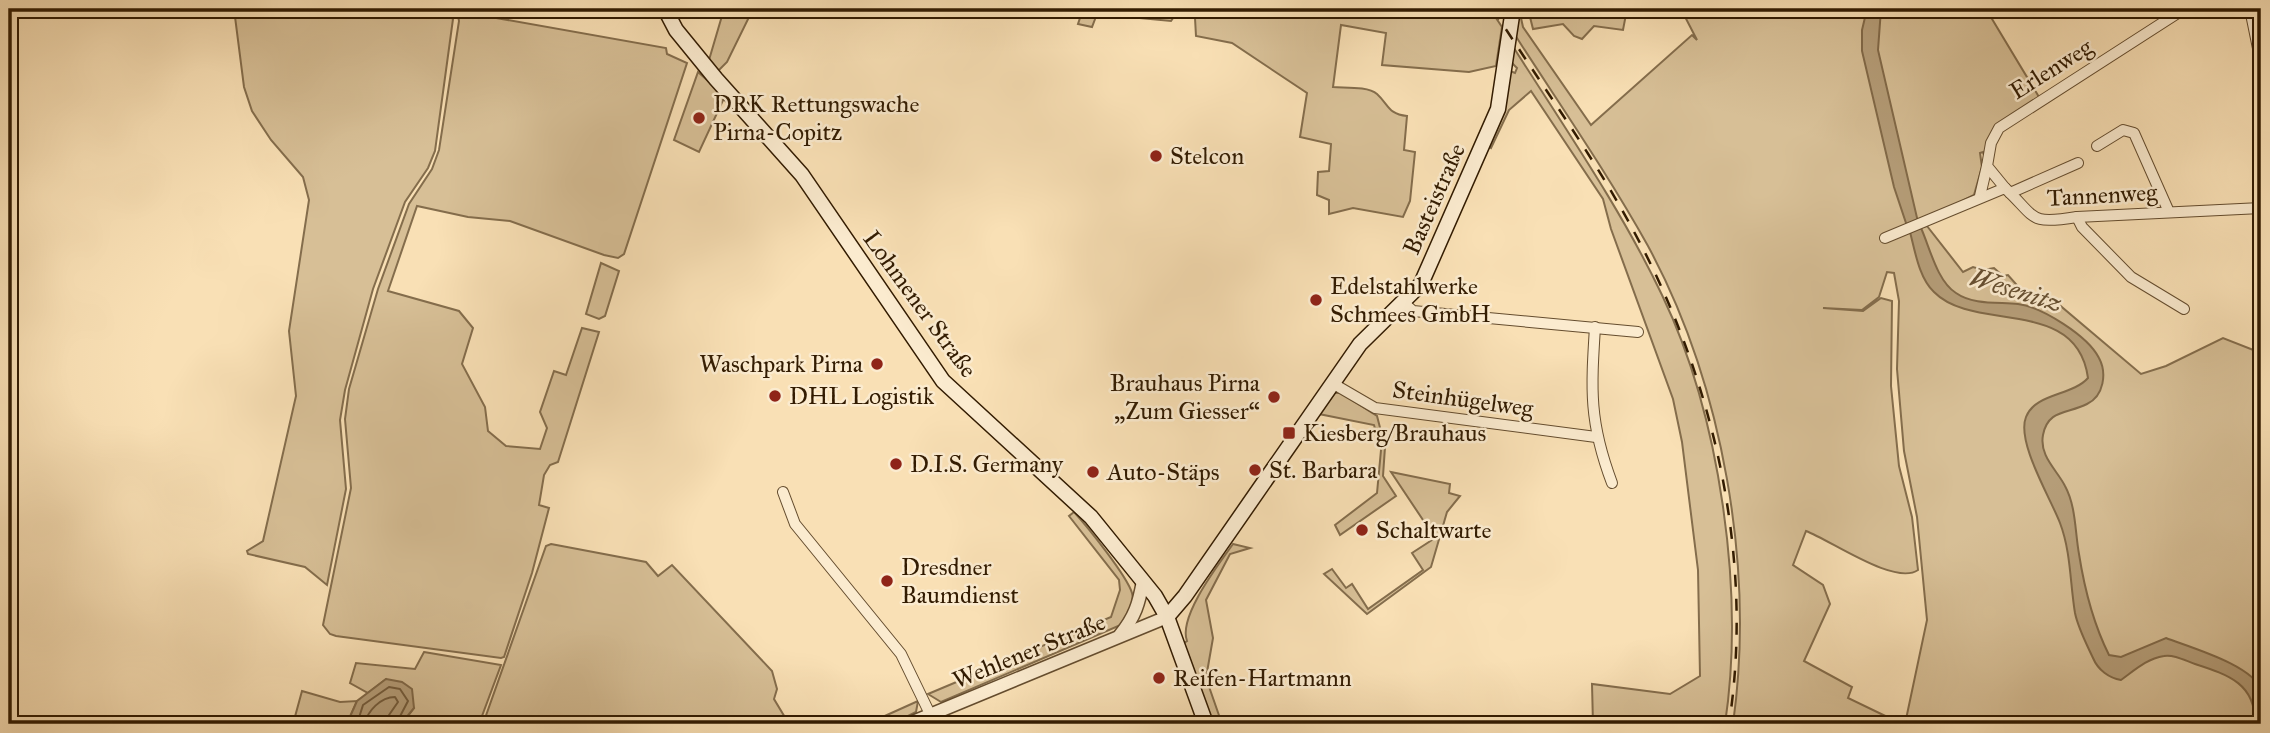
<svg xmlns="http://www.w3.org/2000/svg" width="2270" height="733" font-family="'IM FELL Great Primer',serif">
<rect width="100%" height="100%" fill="#f9e0b5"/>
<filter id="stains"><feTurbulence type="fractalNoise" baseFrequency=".00286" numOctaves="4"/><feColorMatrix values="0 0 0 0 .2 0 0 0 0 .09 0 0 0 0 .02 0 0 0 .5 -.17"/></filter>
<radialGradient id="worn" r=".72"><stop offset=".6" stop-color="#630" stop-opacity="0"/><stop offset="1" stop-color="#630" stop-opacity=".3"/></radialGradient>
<g fill="#d7bf96" stroke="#846d4c" stroke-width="2">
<path d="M234,9C266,9 439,3 453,19L435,151L428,168L405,202L373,289L345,390L340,420L346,489L327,585L305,567L248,554L247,551L263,541L296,396L289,331L309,200L303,177L271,140L252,111L244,87Z"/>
<polygon points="724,9 753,9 727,62 718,71 709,60"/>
<path d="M1083,9H1490L1502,27L1496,66L1469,72L1382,65L1386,33L1341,25L1333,87C1345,88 1368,86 1377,94C1389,105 1388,114 1407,116L1404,150L1415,152L1410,201L1403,217L1353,208L1329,214V200L1317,195L1318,172L1329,171L1331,144L1300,137L1307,93L1232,43L1196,36L1195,18L1176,14L1171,21L1097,14L1092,27L1078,24Z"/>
<path d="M1519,9L1523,27L1591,125L1692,35L1697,40L1681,9H1986L2042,102L1999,128L1987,166L1983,152L1980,153L1982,167L1974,195L1923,221L1922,227L1927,226L1963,272L1973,267L1983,270L1994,268L2003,276L2008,275L2022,291L2057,303L2141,374L2166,366L2223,338L2261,353V724H1905L1927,620L1917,517L1904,451L1897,369L1899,301L1894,273L1887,272L1879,297L1862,310L1823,308L1863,311L1881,298L1892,301L1891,386L1899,466L1912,517L1918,570C1895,586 1832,541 1806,531L1793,565L1823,585L1830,604L1804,661L1852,687L1848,698L1902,724H1733C1755,568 1723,385 1648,246C1608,174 1560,105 1515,35Z"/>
<polygon points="1528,9 1627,9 1623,30 1594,26 1582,39 1574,36 1563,24 1533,29"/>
<polygon points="457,11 666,48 667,54 687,63 624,254 618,258 604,255 510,221 468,217 417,206 388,291 459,311 473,328 462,364 485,407 488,431 506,446 540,449 547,428 540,412 554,371 566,375 582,328 599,332 558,462 550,465 544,475 539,505 549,508 532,573 504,657 501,658 336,636 330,634 323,625 351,488 345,419 349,389 378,289 409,204 432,169 439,150 459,21"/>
<path d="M1512,45C1564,127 1620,207 1662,295C1720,416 1745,591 1725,724H1593L1592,684L1670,694L1700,676L1698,570L1682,442L1673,399L1611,229L1603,199L1531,91L1509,110L1491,148L1488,146L1503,109L1510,71L1515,73L1517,68L1511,62Z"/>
<polygon points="698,72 725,96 699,152 674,140"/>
<polygon points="601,263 619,271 605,316 599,319 586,314"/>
<polygon points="1335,393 1341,393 1377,416 1385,447 1383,476 1396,496 1340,535 1335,525 1377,493 1381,450 1374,425 1319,414"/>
<polygon points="1391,472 1450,484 1449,493 1460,496 1447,512 1431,567 1367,614 1324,574 1332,569 1346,588 1352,584 1368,609 1423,570 1412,553 1435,538"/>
<path d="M1074,512C1087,526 1127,576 1132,593C1135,603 1127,614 1123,624L941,702L928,694L1111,617L1120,590L1119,580L1069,516Z"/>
<polygon points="551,544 646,562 658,576 672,565 772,671 777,689 774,699 789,724 483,724 546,546"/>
<path d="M1233,544L1250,548L1230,554L1206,600L1213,638L1206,678L1222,724H1213L1184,643L1187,641C1178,617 1218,565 1233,544Z"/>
<polygon points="424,652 501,665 479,724 426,724 421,719 415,724 408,716 414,708 386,679 368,693 350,683 356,663 415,669"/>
<polygon points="302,691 340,702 357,701 349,719 351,724 293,724"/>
<polygon points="918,701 916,712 892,724 867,724"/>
</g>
<g fill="#b59d78" stroke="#816948" stroke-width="2">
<polygon points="1867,9 1881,9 1878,50 1918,222 1907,226 1894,187 1862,51 1862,30"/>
<path d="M1921,228C1930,248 1937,281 1956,293C1973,305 1998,302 2018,304C2042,307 2088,336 2099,358C2107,373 2104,396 2087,404C2068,414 2048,409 2043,435C2039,456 2057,470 2065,486C2076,506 2075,532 2079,554C2084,586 2094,625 2109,655L2121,657L2166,638C2189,647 2256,666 2261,691C2263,701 2261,714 2261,724H2255C2256,684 2229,675 2195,664C2186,661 2174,654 2164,656C2146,659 2135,670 2121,680C2109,678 2098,670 2093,658C2087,645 2078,628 2075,613C2070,583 2071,552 2060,523C2051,499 2016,442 2026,417C2035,393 2072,396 2088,378C2077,296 1974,333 1934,292C1919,278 1915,251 1910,232Z"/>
<polygon points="386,679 402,682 412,689 414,708 401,724 351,724 349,719 357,701"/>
</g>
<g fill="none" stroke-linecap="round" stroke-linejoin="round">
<g stroke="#745c3c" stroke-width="2">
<polyline points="357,724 363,705 389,687 400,689 408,701 396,724"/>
<path d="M365,724C367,711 381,697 395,697L398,702L389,715L387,724"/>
</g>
<defs>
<g id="minor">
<polyline points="2250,9 2261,63"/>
<polyline points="2097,146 2123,130 2134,133 2169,212"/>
<polyline points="2005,188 1987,166 1991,143 1999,128 2184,9"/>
<polyline points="2010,193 2078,163"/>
<polyline points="1980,196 1987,166"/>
<polyline points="2077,217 2082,227 2131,277 2184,309"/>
<path d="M1885,238L2005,188C2037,218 2028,225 2077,217L2261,208"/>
<polyline points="1404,303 1413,311 1638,332"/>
<path d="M1595,327C1591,390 1589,422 1612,483"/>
<polyline points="1332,383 1375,408 1596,437"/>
<polyline points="783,492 795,524 901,654 930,714"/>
</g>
<g id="tertiary">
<path d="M1120,635C1135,617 1139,603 1143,581"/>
<polyline points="908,724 1167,617"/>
</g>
<g id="secondary">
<polyline points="665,9 676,30 716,79 802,175 943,381 1091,517 1155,596 1167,617 1206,724"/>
<polyline points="1167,617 1185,596 1360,344 1421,284 1498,109 1513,9"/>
</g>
</defs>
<use href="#minor" stroke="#644c2e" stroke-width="12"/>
<use href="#tertiary" stroke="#644c2e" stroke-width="15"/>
<use href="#secondary" stroke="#321b01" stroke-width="17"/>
<use href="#minor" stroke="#fbebcf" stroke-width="10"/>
<use href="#tertiary" stroke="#fbebcf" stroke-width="12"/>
<use href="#secondary" stroke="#fbebcf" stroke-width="14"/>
<path stroke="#321b01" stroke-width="2.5" stroke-dasharray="12 12" stroke-linecap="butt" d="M1493,9C1539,82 1591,152 1632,228C1713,376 1755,556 1729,724"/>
</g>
<g fill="#8f2418" stroke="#fbebcf" stroke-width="2.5">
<circle cx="699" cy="118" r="7"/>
<circle cx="1156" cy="156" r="7"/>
<circle cx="1316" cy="300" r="7"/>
<circle cx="877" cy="364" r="7"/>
<circle cx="775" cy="396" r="7"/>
<circle cx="1274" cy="397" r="7"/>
<rect x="1282" y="426" width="14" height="14" rx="3.5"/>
<circle cx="896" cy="464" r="7"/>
<circle cx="1255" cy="470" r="7"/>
<circle cx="1093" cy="472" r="7"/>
<circle cx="1362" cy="530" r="7"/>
<circle cx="887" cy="581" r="7"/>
<circle cx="1159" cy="678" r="7"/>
</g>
<g text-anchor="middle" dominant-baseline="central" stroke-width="5" stroke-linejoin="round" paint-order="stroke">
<g font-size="24" fill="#321b01" stroke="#fbebcf">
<text transform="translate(2051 69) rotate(-32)">Erlenweg</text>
<text transform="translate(2102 195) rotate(-3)">Tannenweg</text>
<text transform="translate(1434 199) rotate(-66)">Basteistraße</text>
<text transform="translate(920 304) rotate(54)">Lohmener Straße</text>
<text transform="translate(1463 399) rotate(8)">Steinhügelweg</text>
<text transform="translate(1029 651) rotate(-22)">Wehlener Straße</text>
</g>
<g font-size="24" fill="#321b01" stroke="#fbebcf" text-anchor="start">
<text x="713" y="104">DRK Rettungswache<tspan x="713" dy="28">Pirna-Copitz</tspan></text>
<text x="1170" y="156">Stelcon</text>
<text x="1330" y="286">Edelstahlwerke<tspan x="1330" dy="28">Schmees GmbH</tspan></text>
<text x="863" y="364" text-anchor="end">Waschpark Pirna</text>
<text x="1260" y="383" text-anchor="end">Brauhaus Pirna<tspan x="1260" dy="28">„Zum Giesser“</tspan></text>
<text x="789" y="396">DHL Logistik</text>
<text x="1303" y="433">Kiesberg/Brauhaus</text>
<text x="910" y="464">D.I.S. Germany</text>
<text x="1269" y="470">St. Barbara</text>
<text x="1107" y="472">Auto-Stäps</text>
<text x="1376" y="530">Schaltwarte</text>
<text x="901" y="567">Dresdner<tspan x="901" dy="28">Baumdienst</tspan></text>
<text x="1173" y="678">Reifen-Hartmann</text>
</g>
<g font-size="26" font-style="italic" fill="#664f31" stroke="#fbebcf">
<text transform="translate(2016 290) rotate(17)">Wesenitz</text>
</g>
</g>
<rect width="2270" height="733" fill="none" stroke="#f9e0b5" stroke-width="35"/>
<rect x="10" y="10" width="2249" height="712" fill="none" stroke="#321b01" stroke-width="3.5"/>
<rect x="18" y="18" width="2235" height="698" fill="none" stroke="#321b01" stroke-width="2"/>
<rect width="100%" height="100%" filter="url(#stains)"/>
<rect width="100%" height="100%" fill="url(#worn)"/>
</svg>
